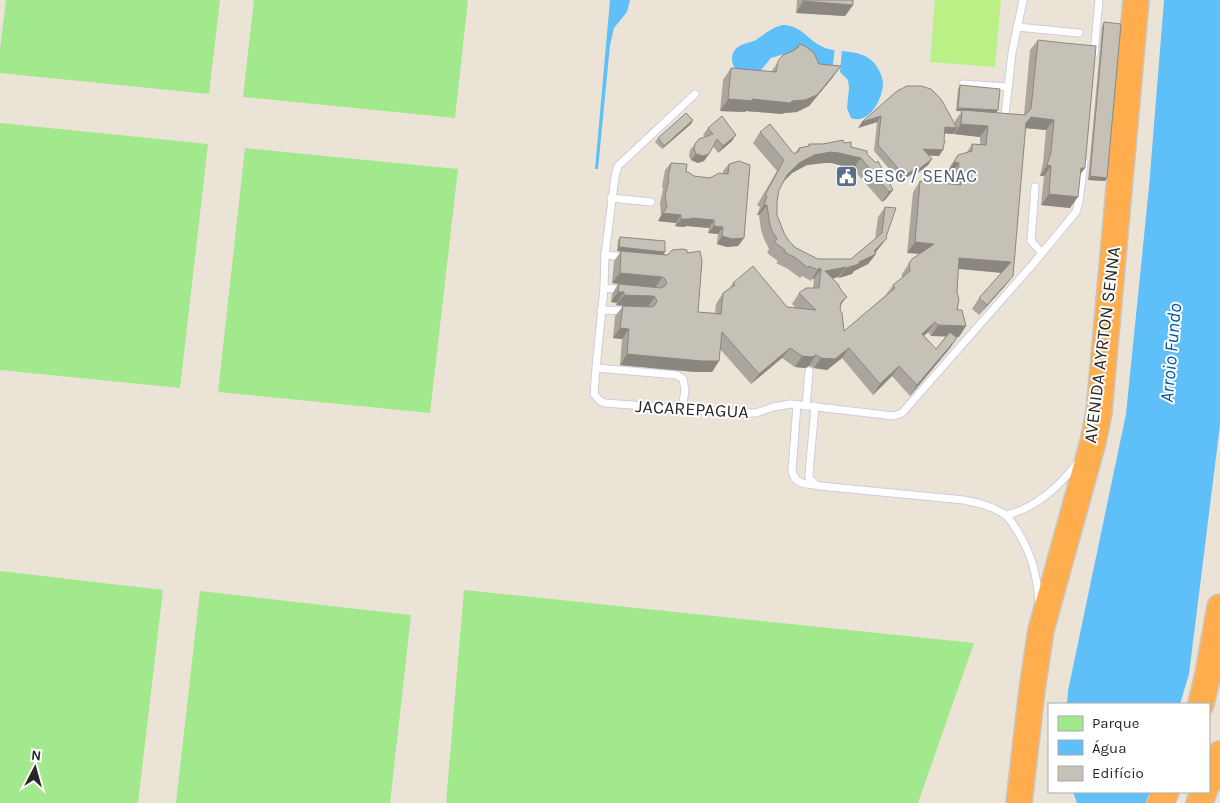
<svg xmlns="http://www.w3.org/2000/svg" width="1220" height="803" font-family="Karla,sans-serif">
<rect width="100%" height="100%" fill="#ebe4d6"/>
<g fill="#a2e88c">
<polygon points="6,0 220,0 209,94 0,73 0,49"/>
<polygon points="254,0 468,0 455,118 243,97"/>
<polygon points="0,123 208,144 180,388 0,370"/>
<polygon points="245,148 458,169 430,413 218,392"/>
<polygon points="0,571 163,590 138,803 0,803"/>
<polygon points="464,590 974,643 918,803 446,803"/>
<polygon points="200,591 411,615 390,803 176,803"/>
</g>
<polygon fill="#b9f187" points="935,0 1001,0 995,67 930,62"/>
<g fill="#5ebff9">
<polygon points="610,0 630,0 627,12 614,28 610,45 598,169 595,169"/>
<polygon points="1164,0 1220,0 1220,425 1189,674 1180,704 1067,704 1068,691 1126,414 1149,187"/>
<path d="M783,25C803,26 807,40 823,47C838,54 857,48 871,60C877,65 882,74 883,83C883,99 869,125 851,118L847,108L849,88L848,80L840,72L817,67L797,52H791L771,58L757,75C752,74 742,74 738,71C730,66 730,52 738,47C743,43 750,43 756,40C765,34 772,27 783,25Z"/>
<polygon points="1073,792 1165,792 1166,803 1077,803"/>
</g>
<polygon fill="#ebe4d6" points="835,48 842,49 840,72 832,71"/>
<g fill="none" stroke-linecap="round" stroke-linejoin="round">
<defs>
<g id="lane">
<polyline points="1017,27 1079,33"/>
<polyline points="1094,54 1099,0"/>
<polyline points="963,84 1008,87"/>
<polyline points="695,94 618,166 615,176 605,255 604,288 596,368 594,394 600,401 605,403 738,413 756,413 773,407 791,404 894,416 902,413 1033,264 1076,212 1079,201 1084,162"/>
<polyline points="1000,119 1003,119 1005,115 1012,53 1023,0"/>
<polyline points="1035,187 1031,241 1042,253"/>
<polyline points="611,198 651,202"/>
<polyline points="605,255 625,257"/>
<polyline points="604,288 623,290"/>
<polyline points="601,310 628,311"/>
<polyline points="596,368 677,375 683,379 685,390 682,410"/>
<path d="M797,405L792,471C795,486 807,483 820,486L964,500C978,503 992,506 1004,514C1010,518 1014,526 1018,532C1032,555 1037,575 1039,602"/>
<polyline points="806,406 809,371"/>
<polyline points="815,484 809,478 809,474 815,406"/>
<path d="M1005,515C1034,510 1061,485 1078,462"/>
</g>
<g id="highway">
<polyline points="1201,704 1208,674 1220,607"/>
<polyline points="1209,782 1220,754"/>
<polyline points="1019,803 1032,690 1041,630 1093,442 1099,412 1136,0"/>
<polyline points="1160,803 1166,792"/>
<polyline points="1199,803 1204,792"/>
</g>
</defs>
<use href="#lane" stroke="#cbcde2" stroke-width="9"/>
<use href="#highway" stroke="#c7c7c7" stroke-width="28"/>
<use href="#lane" stroke="#fff" stroke-width="7"/>
<use href="#highway" stroke="#ffad4d" stroke-width="25"/>
</g>
<g fill="#aaa69d" fill-rule="evenodd">
<polygon points="797,0 853,0 853,5 845,16 796,13"/>
<polygon points="1104,22 1107,178 1105,181 1088,180 1102,26"/>
<path d="M1038,40L1080,175L1070,208L1041,205L1044,176H1040L1043,163L1046,130L1025,128L1005,286L979,315L972,309L979,298L1002,273L958,269L957,292L959,337H956L950,348L910,396L892,376L873,395L842,358L827,370L814,368L809,366L805,368L795,367L782,358L751,384L720,349L719,361L712,372H695L620,365L622,339L613,338L615,316L623,306L616,305L617,303L611,302L612,294L618,284L612,283L614,261L621,251H617L618,240L620,237L665,252L663,255L687,253L698,312L715,313L716,304L723,293L728,290L733,283L787,307L796,308L792,304L799,293L813,288L814,279H812L811,281L802,276L800,278L788,269L776,263L778,261L767,253L769,249L764,239L761,230L759,215H757L760,207L757,205L777,171L753,143L760,132L794,154L799,148L808,146L809,144L844,143L867,154L893,190L885,200L882,202L853,169L832,163H824L807,165L792,173L784,181L779,190L777,202V215L784,233L789,241L796,248L818,259H851L875,239L878,217L885,207L886,237L887,238L875,253L876,254L868,264L854,271L852,274L839,278L838,277L832,279L847,297L840,306V310L844,331L885,296L893,285L902,278V274L912,259L920,254L907,253L913,192L920,181L951,184L952,173H947L951,165L958,155L967,152L972,144L980,145V137L954,134V133L953,134L944,133L943,145L939,156L929,155L932,159L928,165L915,175V172L903,180L901,178H897L874,151L877,122L858,128L862,122L897,91L955,124V121L962,111H956L958,89L960,85L996,113L1024,115L1030,50ZM928,332L931,336H946L936,349L924,336Z"/>
<polygon points="799,44 833,77 809,106 797,112 784,113 782,114 746,111 745,112 720,111 723,80 731,68 771,72 783,55 793,51"/>
<polygon points="693,120 691,124 662,149 655,142 658,138"/>
<polygon points="708,128 732,141 718,153 713,146 704,161 698,163 691,160 689,156 690,150 695,144 705,137 703,135"/>
<polygon points="671,163 686,172 694,176 710,178 723,173 723,171 729,164 744,238 738,246 727,247 717,244 718,234 708,233 709,228 687,226 683,227 675,226 676,223 658,221 661,215 660,203 663,189 662,186 665,170"/>
</g>
<g fill="#8b877f">
<polygon points="803,1 853,5 845,16 796,13"/>
<polygon points="841,66 833,77 809,106 797,112 784,113 782,114 746,111 745,112 720,111 728,99 752,99"/>
<polygon points="958,108 998,110 996,113 956,111"/>
<polygon points="881,116 877,122 858,128 862,122"/>
<polygon points="1031,117 1054,120 1046,130 1024,128 1026,123"/>
<polygon points="693,120 691,124 662,149 664,146"/>
<polygon points="961,124 988,126 980,137 954,134"/>
<polygon points="945,127 957,128 953,134 941,133"/>
<polygon points="736,135 732,141 718,153 723,146"/>
<polygon points="945,142 941,148 943,150 939,156 919,155 923,149 944,144"/>
<polygon points="831,152 839,153 861,158 853,169 832,163 824,163 807,165 792,173 780,185 787,175 799,163 814,155"/>
<polygon points="696,154 709,154 704,161 698,163 691,160"/>
<polygon points="932,159 928,165 915,175 919,169"/>
<polygon points="954,162 959,163 952,173 947,173"/>
<polygon points="1047,165 1051,166 1044,176 1040,176"/>
<polygon points="919,166 915,172 903,180 907,174"/>
<polygon points="1081,168 1085,168 1077,179"/>
<polygon points="901,172 905,172 901,178 897,178"/>
<polygon points="1090,176 1107,178 1105,181 1088,180"/>
<polygon points="893,190 885,200 882,202 889,192"/>
<polygon points="1049,194 1078,197 1070,208 1041,205"/>
<polygon points="764,205 767,205 759,215 757,215"/>
<polygon points="663,213 681,215 676,223 658,221"/>
<polygon points="693,218 714,220 709,228 687,226 683,227 675,226 681,219"/>
<polygon points="714,226 723,227 718,234 708,233"/>
<polygon points="722,236 744,238 738,246 727,247 717,244"/>
<polygon points="887,238 879,248 874,254 876,254 868,264 854,271 852,274 839,278 846,268 859,262 874,251"/>
<polygon points="915,242 934,244 927,254 907,253"/>
<polygon points="619,247 665,252 662,256 617,251"/>
<polygon points="959,258 1011,262 1004,273 952,268"/>
<polygon points="846,267 838,277 820,281 825,271"/>
<polygon points="819,268 821,269 814,279 812,279"/>
<polygon points="620,273 662,277 655,288 612,283"/>
<polygon points="1013,276 1005,286 979,315 987,305"/>
<polygon points="618,292 624,292 617,303 611,302"/>
<polygon points="624,295 652,296 655,297 647,308 645,307 616,305"/>
<polygon points="935,322 928,332 914,344 922,334"/>
<polygon points="938,325 966,326 959,337 931,336"/>
<polygon points="620,328 629,329 622,339 613,338"/>
<polygon points="957,338 950,348 910,396 917,385"/>
<polygon points="790,348 782,358 751,384 759,374"/>
<polygon points="849,348 842,358 827,370 814,368 821,358"/>
<polygon points="627,354 719,361 712,372 695,372 620,365"/>
<polygon points="816,355 809,366 805,368 795,367 802,356"/>
<polygon points="899,366 892,376 873,395 880,384"/>
</g>
<g fill="#c6c1b6" stroke="#8b877f">
<polygon points="804,0 853,0 853,5 803,1"/>
<polygon points="1104,22 1121,24 1107,178 1090,176"/>
<polygon points="1038,40 1064,43 1096,46 1085,166 1085,168 1081,168 1078,197 1049,194 1051,166 1047,165 1051,152 1054,120 1031,117 1026,123 1013,276 987,305 979,298 1011,262 959,258 957,292 959,299 957,310 962,310 966,326 938,325 935,322 922,334 936,349 950,332 957,338 917,385 899,366 880,384 849,348 835,359 821,358 816,355 812,357 802,356 790,348 759,374 722,332 719,361 702,361 627,354 629,329 620,328 623,306 652,307 655,305 657,301 655,297 652,296 624,295 624,292 618,292 619,284 661,288 665,286 667,283 665,279 662,277 620,273 621,251 666,255 669,254 672,250 682,249 687,250 687,253 700,251 702,261 698,312 721,314 723,293 735,285 733,283 753,266 787,307 816,310 799,293 806,288 819,288 821,269 819,268 818,270 809,266 808,268 796,258 784,252 785,250 774,242 777,239 771,229 769,219 767,205 764,205 767,196 765,195 784,160 760,132 770,124 794,154 799,151 799,148 809,146 809,144 823,144 843,140 844,143 851,142 851,147 867,151 867,154 876,163 878,161 893,190 889,192 861,158 839,153 831,152 814,155 799,163 787,175 779,190 777,202 777,215 784,233 789,241 796,248 818,259 851,259 882,233 885,207 896,208 886,237 887,238 874,251 876,254 859,262 859,264 846,268 846,267 825,271 838,284 841,290 847,297 841,302 840,310 842,313 844,331 895,288 893,285 910,271 909,263 912,259 934,244 915,242 920,181 961,185 958,172 959,163 954,162 958,155 972,151 972,144 986,145 988,126 961,124 962,110 1025,115 1031,109"/>
<polygon points="799,44 805,46 814,53 819,64 841,66 817,95 805,100 792,101 790,103 752,99 753,101 728,99 731,68 776,72 778,61 783,55 795,50 795,48 798,48"/>
<polygon points="960,85 1000,89 998,110 958,108"/>
<polygon points="907,86 921,86 931,89 941,99 957,128 945,127 944,140 945,142 944,144 943,150 923,149 932,159 919,169 919,166 907,174 905,172 901,172 878,145 881,116 862,122 897,91"/>
<polygon points="686,113 693,120 664,146 658,138"/>
<polygon points="722,116 736,135 723,146 717,139 709,154 703,156 696,154 694,149 695,144 699,139 713,134 708,128"/>
<polygon points="739,161 750,165 744,238 732,239 722,236 723,227 714,226 714,220 693,218 689,219 681,219 681,215 663,213 667,207 665,195 669,181 668,178 671,163 687,164 686,172 688,172 694,176 710,178 719,173 728,174 729,164"/>
<polygon points="620,237 665,241 665,252 619,247"/>
</g>
<defs>
<symbol id="civic-square" viewBox="-11 -11 22 22"><rect x="-9" y="-9" width="18" height="18" rx="4" fill="#5c6f8a" stroke="#fff"/><path d="M-.6-6.5H3V-4.5H.6V-3L4-1V1h2V6H-6V1h2V-1L-.6-3ZM-1.2 2.5V6h2.4V2.5Z" fill="#fff"/></symbol>
</defs>
<g fill-rule="evenodd">
<use href="#civic-square" x="834" y="164" width="25" height="25"/>
</g>
<g text-anchor="middle" dominant-baseline="central" stroke-width="4" stroke-linejoin="round" paint-order="stroke">
<g font-size="18" fill="#4e5e75" stroke="#fff" text-anchor="start">
<text x="863" y="176">SESC / SENAC</text>
</g>
<g font-size="18" fill="#272727" stroke="#fff">
<text transform="translate(1102 345) rotate(-83)">AVENIDA AYRTON SENNA</text>
<text transform="translate(692 409) rotate(3)">JACAREPAGUA</text>
</g>
<g font-size="19" font-style="italic" fill="#0159a0" stroke="#fff">
<text transform="translate(1171 353) rotate(-85)">Arroio Fundo</text>
</g>
</g>
<rect x="1048" y="703" width="162" height="90" fill="#ffffff" stroke="#a9a9a9"/>
<rect x="1058" y="716" width="25" height="15" fill="#a2e88c" stroke="#a9a9a9"/>
<text x="1092" y="728" font-size="15" fill="#272727">Parque</text>
<rect x="1058" y="740" width="25" height="15" fill="#5ebff9" stroke="#a9a9a9"/>
<text x="1092" y="753" font-size="15" fill="#272727">Água</text>
<rect x="1058" y="766" width="25" height="15" fill="#c6c1b6" stroke="#a9a9a9"/>
<text x="1092" y="778" font-size="15" fill="#272727">Edifício</text>
<g transform="translate(35 768) rotate(6)" stroke="#ffffff" stroke-width="4" paint-order="stroke">
<path d="M0-4L9 19L0 12L-9 19Z" fill="#272727"/>
<text y="-8" font-size="14" font-weight="bold" text-anchor="middle" fill="#272727">N</text>
</g>
</svg>
